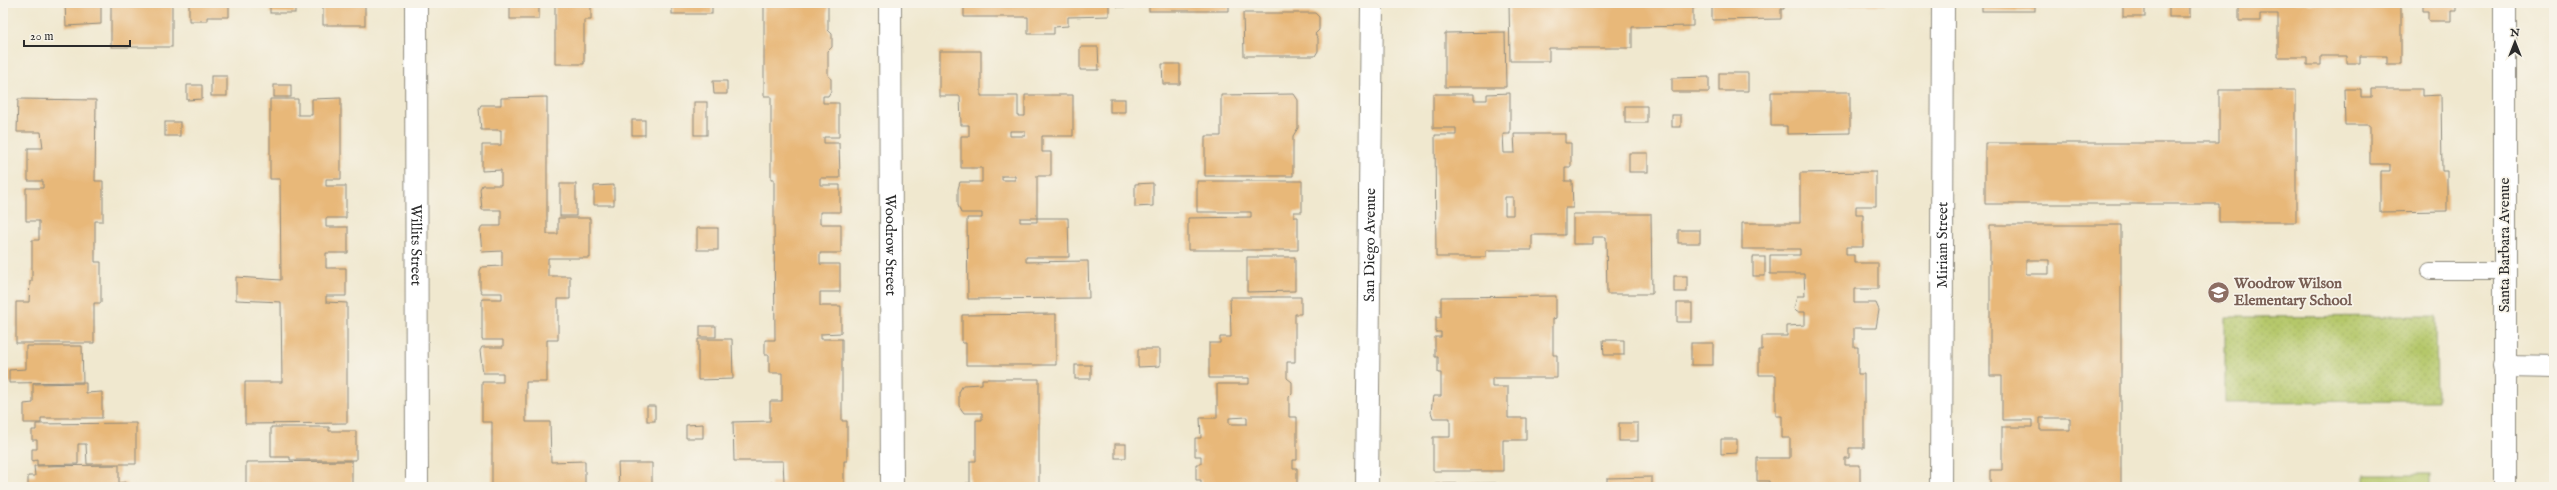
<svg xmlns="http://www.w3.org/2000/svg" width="2557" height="490" font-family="'IM FELL English',serif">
<defs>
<pattern id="park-dots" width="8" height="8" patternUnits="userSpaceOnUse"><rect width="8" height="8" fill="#b5c86b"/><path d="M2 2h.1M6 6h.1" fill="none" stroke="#9cac5d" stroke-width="1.8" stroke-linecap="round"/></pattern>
</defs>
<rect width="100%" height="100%" fill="#f7f3e8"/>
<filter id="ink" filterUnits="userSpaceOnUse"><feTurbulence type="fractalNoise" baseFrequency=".025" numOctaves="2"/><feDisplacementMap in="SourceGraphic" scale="8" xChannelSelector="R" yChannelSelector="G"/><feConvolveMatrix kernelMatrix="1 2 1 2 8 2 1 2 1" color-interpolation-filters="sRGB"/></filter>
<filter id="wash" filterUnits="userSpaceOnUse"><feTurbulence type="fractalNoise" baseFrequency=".012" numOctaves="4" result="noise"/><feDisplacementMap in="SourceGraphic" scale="16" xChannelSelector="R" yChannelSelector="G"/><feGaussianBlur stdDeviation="0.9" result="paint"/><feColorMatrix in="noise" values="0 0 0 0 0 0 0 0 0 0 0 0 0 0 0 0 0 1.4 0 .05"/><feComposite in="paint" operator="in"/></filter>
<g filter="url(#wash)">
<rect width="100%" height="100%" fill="#f0e8cf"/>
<rect fill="#b5c86b" stroke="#707a4b" x="2365" y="474" width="65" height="13"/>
<polygon fill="url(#park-dots)" stroke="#707a4b" points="2436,316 2437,401 2225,402 2225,317"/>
<g id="blocks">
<g fill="#e8b879" fill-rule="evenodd">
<polygon points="65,3 101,3 101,24 66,26"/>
<rect x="111" y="3" width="61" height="44"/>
<polygon points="189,3 229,3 229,17 207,17 207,21 189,21"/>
<rect x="270" y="3" width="25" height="10"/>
<rect x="323" y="3" width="42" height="22"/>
<rect x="510" y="3" width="29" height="16"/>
<polygon points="555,3 591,3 591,20 584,20 584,64 555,64"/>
<rect x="672" y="3" width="40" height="11"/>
<polygon points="760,3 828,3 828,30 832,34 832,47 828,51 828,75 831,79 831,91 828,96 823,96 823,103 839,103 839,137 824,137 824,143 839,143 840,178 820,178 820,185 840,185 840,212 820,212 820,224 841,224 841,253 820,253 820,264 840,264 840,292 820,292 820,306 841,306 841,333 821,334 821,339 842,339 842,421 847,421 847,461 844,461 844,487 771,487 771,482 784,482 783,461 734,461 733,422 770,421 770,401 782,401 782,373 769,373 769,355 765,355 765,340 775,340 774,217 774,179 771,179 771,96 764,96 764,5"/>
<polygon points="964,3 1109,3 1109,16 1068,17 1068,26 1054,27 1054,34 1028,34 1028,17 964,17"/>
<rect x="1118" y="3" width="23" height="4"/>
<rect x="1149" y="3" width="80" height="8"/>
<polygon points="1509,3 1695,3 1695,5 1693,5 1693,26 1632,27 1632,48 1549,48 1549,61 1510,61"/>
<polygon points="1712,3 1784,3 1784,9 1781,9 1781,19 1712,20"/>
<rect x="1843" y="3" width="42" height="2"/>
<rect x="1982" y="3" width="53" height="8"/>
<rect x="2123" y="3" width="22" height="14"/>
<rect x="2169" y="3" width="21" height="14"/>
<polygon points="2239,3 2401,3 2401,64 2387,64 2387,56 2360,56 2360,63 2347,63 2347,56 2321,56 2321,65 2307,65 2307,57 2278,57 2278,14 2260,14 2260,21 2239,21"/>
<polygon points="2423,3 2456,3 2456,11 2451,11 2451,21 2428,21 2428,11 2423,11"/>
<polygon points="1243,13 1315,13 1319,17 1319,30 1315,34 1318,38 1318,51 1315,56 1244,56"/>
<polygon points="1505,32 1506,87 1445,87 1445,33"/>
<polygon points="1080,47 1098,47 1099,70 1080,70"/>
<path d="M939,51H981V96H1018V116H1025V95H1073V136H1042V152H1051V176H1037V218H1068L1069,257H1026V262L1088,261L1089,298L968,299L967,218H982V213H961L958,205V189L960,182H982V168H961V136H969V125H961L960,96H939ZM1010,131H1025V136H1010ZM1002,176H1015V180H1002ZM1020,218H1037V222H1020Z"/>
<polygon points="1162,64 1180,64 1180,84 1163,84"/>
<rect x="1719" y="73" width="29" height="18"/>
<rect x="211" y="76" width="16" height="20"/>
<polygon points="1709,77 1709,92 1672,92 1672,78"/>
<polygon points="713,81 727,81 727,94 714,94"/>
<polygon points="187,85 202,85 202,99 187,100"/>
<rect x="274" y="85" width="17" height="12"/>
<polygon points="2344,89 2361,89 2361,97 2371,97 2371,89 2422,89 2422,96 2441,95 2442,171 2447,171 2447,211 2380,212 2380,171 2390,171 2390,164 2370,164 2370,125 2345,125"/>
<polygon points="2219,90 2296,90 2296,222 2219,222 2219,204 1985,204 1985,143 2219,143"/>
<polygon points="1771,92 1850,92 1850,133 1787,134 1787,126 1771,126"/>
<path d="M1510,93V134H1503L1504,153H1515L1514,134H1565V143H1571V167H1565V181H1572L1573,208H1565V235H1532V250H1486V257H1436L1435,135H1456V128H1433V94H1474V100H1487V94ZM1505,197H1513V215H1505Z"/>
<polygon points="1294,94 1298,100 1298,128 1293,136 1293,176 1205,176 1205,136 1221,136 1221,95"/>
<polygon points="547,97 547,234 558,234 558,218 590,218 590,258 548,258 548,276 570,276 570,299 558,299 558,340 547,340 547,382 526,382 526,422 550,422 551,462 585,461 585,487 492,487 492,422 482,422 482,382 503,382 503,373 483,373 480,351 482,347 503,347 503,340 482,340 482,299 502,299 502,293 482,293 480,289 480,271 482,267 502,266 502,251 482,252 480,231 482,226 501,226 501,210 482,210 480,189 482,185 501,185 501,170 482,171 482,145 501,145 501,130 481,130 479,109 481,105 501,105 501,98"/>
<polygon points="341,98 341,179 326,179 326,186 346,186 346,218 326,218 326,227 348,227 348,253 326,253 326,268 346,268 346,296 326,296 326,302 347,303 347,423 245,424 245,382 282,382 281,302 236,300 236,277 281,280 280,179 270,179 270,99 298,99 298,115 312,115 312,99"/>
<polygon points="18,99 96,100 95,181 103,181 103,221 95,221 95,262 101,262 101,303 94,303 94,343 16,343 16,302 29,302 30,281 32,281 32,240 39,240 39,221 26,221 26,188 43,188 43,181 28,181 28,148 43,148 41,132 17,132"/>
<rect x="1110" y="99" width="15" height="13"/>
<rect x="694" y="102" width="13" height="33"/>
<rect x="1625" y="106" width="22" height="17"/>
<rect x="1672" y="115" width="9" height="12"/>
<rect x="632" y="120" width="13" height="15"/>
<rect x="165" y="122" width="15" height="14"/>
<rect x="1629" y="153" width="19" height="19"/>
<polygon points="1876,172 1876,206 1856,206 1856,214 1863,214 1863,247 1846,247 1846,255 1854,255 1854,263 1878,263 1878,289 1854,289 1854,303 1876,303 1879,310 1876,328 1854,328 1854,347 1858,347 1858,374 1864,374 1864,448 1849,448 1849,458 1845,458 1845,465 1860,465 1860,487 1769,487 1769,481 1757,481 1757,458 1790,458 1790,438 1782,438 1782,416 1776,416 1776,375 1759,375 1759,350 1762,350 1762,336 1787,336 1787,326 1805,325 1805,312 1797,312 1794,309 1797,296 1805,296 1804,274 1770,274 1770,255 1800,255 1800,249 1742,249 1742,223 1800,223 1800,173"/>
<polygon points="1197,181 1302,181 1302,212 1294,212 1294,217 1298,217 1298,250 1188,250 1188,218 1251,217 1251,212 1197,212"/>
<polygon points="1153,183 1153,206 1135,207 1135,184"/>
<rect x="560" y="184" width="16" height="32"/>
<polygon points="614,185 614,205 594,205 594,186"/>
<polygon points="1573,214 1651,214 1652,294 1607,294 1606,237 1593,237 1593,244 1573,244"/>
<path d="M1990,225H2121V487H1990V470H2002V427H2032V420H2002V376H1990ZM2026,260H2049V274H2026ZM2040,418H2070V430H2040Z"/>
<rect x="697" y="228" width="21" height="22"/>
<rect x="1678" y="230" width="22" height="13"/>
<polygon points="1247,257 1295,257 1295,291 1247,292"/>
<rect x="1753" y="257" width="12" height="19"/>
<rect x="1674" y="276" width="13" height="16"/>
<polygon points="1556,296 1556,318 1553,319 1553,355 1557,355 1557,378 1492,378 1492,387 1508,387 1508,418 1526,418 1526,440 1503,440 1503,471 1433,471 1433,437 1450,437 1450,418 1433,418 1431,412 1433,396 1441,396 1441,373 1438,373 1438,357 1435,357 1435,337 1441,337 1441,332 1436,332 1436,317 1441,317 1441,297"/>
<path d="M1230,297H1301V314H1295V362H1287V378L1292,382V394L1289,397V417H1297V460H1293V468H1297V487H1201V480H1196V464H1201V456H1195V438H1201L1200,418H1217V384H1249V378H1209V343H1220V337H1231ZM1247,417V424H1229V418Z"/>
<rect x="1677" y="303" width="15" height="19"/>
<polygon points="1056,314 1056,365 966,365 966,343 962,343 962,315"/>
<rect x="700" y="326" width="16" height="11"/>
<polygon points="698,339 732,339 733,379 698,380"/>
<polygon points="1603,340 1624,340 1624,355 1604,355"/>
<rect x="1691" y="343" width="22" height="22"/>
<polygon points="26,346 82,346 83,382 9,383 9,370 26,369"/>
<polygon points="1138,349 1160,349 1160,366 1138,367"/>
<rect x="1075" y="365" width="16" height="14"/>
<polygon points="982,379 1039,379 1039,487 966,487 966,483 970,483 970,461 976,461 976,420 982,420 982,413 964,413 959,406 959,392 963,385 982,384"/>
<polygon points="86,383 86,393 102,392 102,418 41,418 41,423 24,423 24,404 33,403 33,384"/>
<rect x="647" y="406" width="8" height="15"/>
<polygon points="136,423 136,464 87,464 86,444 78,444 78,464 37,465 37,460 32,461 32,449 37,449 37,440 32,440 32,430 36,430 36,424"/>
<rect x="1619" y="423" width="19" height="18"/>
<polygon points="703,424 703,438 686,438 686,425"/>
<polygon points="271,427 329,427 329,431 356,431 356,460 290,460 290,457 271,457"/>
<polygon points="1721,439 1737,439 1737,453 1721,454"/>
<rect x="1115" y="444" width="11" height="14"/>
<polygon points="352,461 352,487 246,487 246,462"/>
<polygon points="618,463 652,463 652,487 619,487"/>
<polygon points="119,465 119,483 126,482 127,487 28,487 28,476 35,476 34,466"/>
<polygon points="1652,477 1652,487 1607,487 1607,478"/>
<polygon points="1496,483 1496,487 1435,487 1435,484"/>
</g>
</g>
</g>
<g filter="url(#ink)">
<use href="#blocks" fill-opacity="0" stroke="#8e8a7d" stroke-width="1"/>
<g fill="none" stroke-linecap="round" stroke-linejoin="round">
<defs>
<polyline id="service" points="2430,271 2504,271"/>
<g id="minor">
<path id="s1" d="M416,3L417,487"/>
<path id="s2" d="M890,3L892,487"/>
<polyline points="2505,3 2505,487"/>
<polyline points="2504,366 2554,367"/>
<path id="s3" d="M1367,487L1372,3"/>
<path id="s4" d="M1941,487L1943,3"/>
</g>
</defs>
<use href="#service" stroke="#8e8a7d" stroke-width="18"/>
<use href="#minor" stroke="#8e8a7d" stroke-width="24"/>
<use href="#service" stroke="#fff" stroke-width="16"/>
<use href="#minor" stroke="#fff" stroke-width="22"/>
</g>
</g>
<defs>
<symbol id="school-disc" viewBox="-11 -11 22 22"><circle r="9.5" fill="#8d6e63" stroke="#f7f3e8"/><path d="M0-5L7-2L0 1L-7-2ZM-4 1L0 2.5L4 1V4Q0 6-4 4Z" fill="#fff"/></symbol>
</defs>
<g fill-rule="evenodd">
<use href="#school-disc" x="2206" y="280" width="25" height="25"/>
</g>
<g text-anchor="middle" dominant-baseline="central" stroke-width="3.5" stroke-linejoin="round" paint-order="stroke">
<g font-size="15" fill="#2b2b2b" stroke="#f7f3e8">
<text stroke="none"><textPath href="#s1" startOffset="242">Willits Street</textPath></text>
<text stroke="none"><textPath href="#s2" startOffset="242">Woodrow Street</textPath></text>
<text stroke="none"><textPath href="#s3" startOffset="242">San Diego Avenue</textPath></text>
<text stroke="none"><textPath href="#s4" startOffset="242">Miriam Street</textPath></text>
<text transform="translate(2504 245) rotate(-90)">Santa Barbara Avenue</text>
</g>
<g font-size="15" font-weight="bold" fill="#785e54" stroke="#f7f3e8" text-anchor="start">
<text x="2234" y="283">Woodrow Wilson<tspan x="2234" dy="17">Elementary School</tspan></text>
</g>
</g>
<rect width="2557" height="490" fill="none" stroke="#f7f3e8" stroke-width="16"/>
<g transform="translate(2515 42)" stroke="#f7f3e8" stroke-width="3" paint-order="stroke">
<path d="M0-3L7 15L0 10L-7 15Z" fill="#2b2b2b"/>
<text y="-6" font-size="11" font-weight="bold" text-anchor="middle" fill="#2b2b2b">N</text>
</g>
<path d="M24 40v6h106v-6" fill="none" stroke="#2b2b2b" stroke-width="2"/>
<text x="30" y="40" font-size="12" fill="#2b2b2b" stroke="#f7f3e8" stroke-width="3" paint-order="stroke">20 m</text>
</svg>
